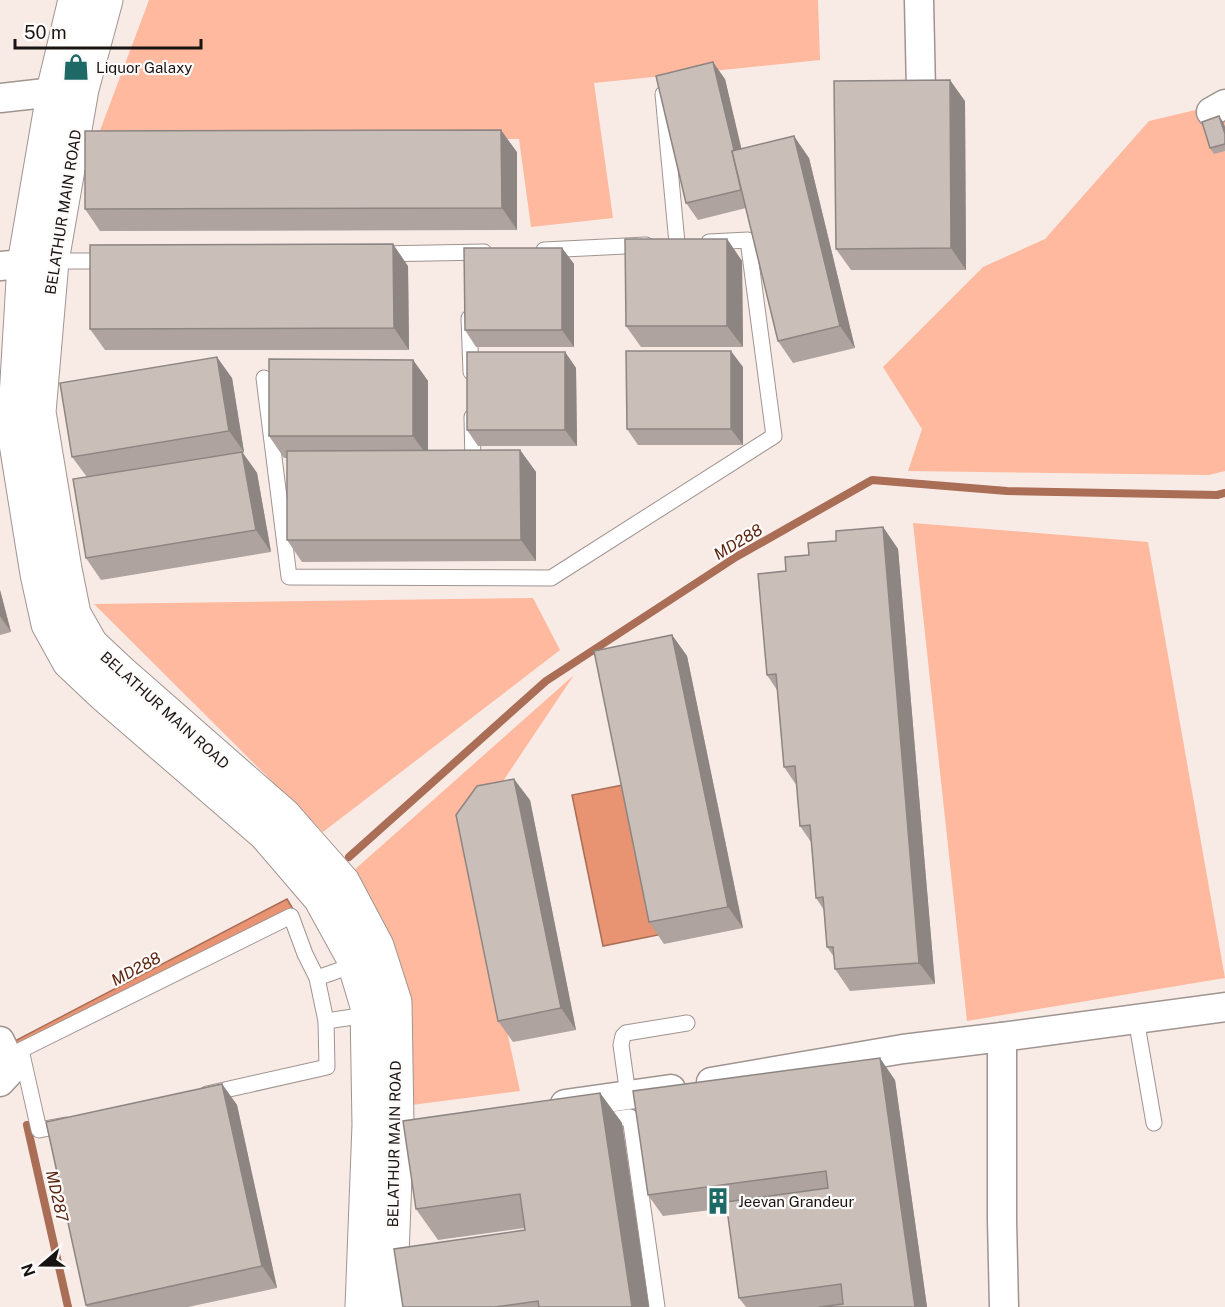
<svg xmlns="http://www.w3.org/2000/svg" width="1225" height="1307" font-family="'Public Sans',sans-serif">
<rect width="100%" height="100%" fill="#f8ebe6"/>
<g fill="#feb99e">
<polygon points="149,0 818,0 820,60 594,83 613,218 531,227 519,139 96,141"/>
<polygon points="1225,103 1225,471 1209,475 908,471 922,429 883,367 983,267 1045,239 1149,121"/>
<polygon points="913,523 1148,542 1225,978 967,1021"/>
<polygon points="533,598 560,650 323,832 94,604"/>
<polygon points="574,675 465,838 520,1091 404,1106 352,872"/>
</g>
<g fill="#e89372" stroke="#aa6d55" stroke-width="1.5">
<polygon points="628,784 658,935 603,946 572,795"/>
<polygon points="287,899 293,909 17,1053 11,1043"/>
</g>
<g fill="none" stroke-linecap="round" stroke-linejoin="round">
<g stroke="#aa6d55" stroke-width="8">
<polyline points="349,857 546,681 736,557 872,480 1007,491 1217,495 1225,493"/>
<polyline points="27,1125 68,1307"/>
</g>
<defs>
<g id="service">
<polyline points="663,94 677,243"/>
<polyline points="544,250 646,245"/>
<polyline points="379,254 484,252"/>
<polyline points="52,261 109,261"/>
<polyline points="469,318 471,372"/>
<polyline points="264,378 289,577 551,578 774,436 748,240 709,242"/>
<polyline points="466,465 473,463 472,417"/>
<polyline points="1136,1019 1154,1123"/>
<polyline points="326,1021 367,1015"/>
<polyline points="207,1094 327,1067 326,1021 317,978 354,965"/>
<polyline points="628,1095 621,1045 623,1036 626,1033 687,1023"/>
<polyline points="600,1121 630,1117 657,1307"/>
<polyline points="66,1125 39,1130 21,1050 291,916 305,954 317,978"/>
</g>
<g id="minor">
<polyline points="919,0 921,91"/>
<polyline points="0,98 54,92"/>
<polyline points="1211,112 1225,104"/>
<polyline points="0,266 46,262"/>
<polyline points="1002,1037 1002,1220 1004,1307"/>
<polyline points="0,1041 13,1068 0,1082"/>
<polyline points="711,1082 903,1049 1002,1037 1225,1007"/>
<polyline points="565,1104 671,1089"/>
</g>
<g id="tertiary">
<polyline points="75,0 55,83 24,264 14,431 37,574 48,624 69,662 104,695 265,834 320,898 352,956 367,1006 369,1125 362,1307"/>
<polyline points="106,0 82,89 52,261 39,412 65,569 74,614 91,644 123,674 284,815 343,882 377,946 395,1002 397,1125 390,1307"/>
</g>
</defs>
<use href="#service" stroke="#a09490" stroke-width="17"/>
<use href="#minor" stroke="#a09490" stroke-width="31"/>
<use href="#tertiary" stroke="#a09490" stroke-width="35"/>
<use href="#service" stroke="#fff" stroke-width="15"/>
<use href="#minor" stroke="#fff" stroke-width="28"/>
<use href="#tertiary" stroke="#fff" stroke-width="33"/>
</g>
<g fill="#aea39f">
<polygon points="725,79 741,149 809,158 855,348 793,363 778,341 746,208 698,220 686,203"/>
<polygon points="965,101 966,270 851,270 836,249"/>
<polygon points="1219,116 1223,122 1225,127 1225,151 1214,154 1210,148"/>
<polygon points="517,152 517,230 100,231 85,209"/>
<polygon points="727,239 742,261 743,347 641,347 626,326"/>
<polygon points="562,248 574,264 574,347 476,347 465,330"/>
<polygon points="408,266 409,350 105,350 90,329"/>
<polygon points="565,352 576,368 577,446 478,446 467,430"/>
<polygon points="413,360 428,381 428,450 520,450 536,472 536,561 302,562 287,540 287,458 284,458 269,436"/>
<polygon points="743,367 743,445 638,445 627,429"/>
<polygon points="232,378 244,452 243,453 257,473 271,552 101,580 86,558 87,477 72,457"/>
<polygon points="883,527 898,549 935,984 850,991 835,969 834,957 827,947 824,910 816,898 811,842 800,826 797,786 784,767 777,690 767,675 786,571 809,555 836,541"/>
<polygon points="0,590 11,632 0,635"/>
<polygon points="672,635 687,656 743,928 664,944 649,922"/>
<polygon points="530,800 576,1030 513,1042 498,1021"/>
<polygon points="895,1080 927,1307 746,1307 739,1298 727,1208 663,1216 648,1195"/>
<polygon points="222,1084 237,1105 277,1288 188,1307 87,1307 86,1305"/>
<polygon points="600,1093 622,1123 649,1307 403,1307 525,1230 525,1228 438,1240 416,1209"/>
</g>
<g fill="#8d8582">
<polygon points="713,62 725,79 755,206 744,190"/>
<polygon points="950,80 965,101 966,270 951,248"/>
<polygon points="1219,116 1223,122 1225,127 1225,134"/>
<polygon points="501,130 517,152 517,230 502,208"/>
<polygon points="794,136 809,158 855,348 840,326"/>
<polygon points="727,239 742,261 743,347 727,326"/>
<polygon points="393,244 408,266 409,350 394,328"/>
<polygon points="562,248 574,264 574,347 562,330"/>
<polygon points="731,351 743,367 743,445 731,429"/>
<polygon points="565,352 576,368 577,446 565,430"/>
<polygon points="217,357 232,378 244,452 229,431"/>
<polygon points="413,360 428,381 428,457 413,436"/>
<polygon points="520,450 536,472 536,561 521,540"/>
<polygon points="242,452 257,473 271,552 256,530"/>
<polygon points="883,527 898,549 935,984 919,963"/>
<polygon points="0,590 11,632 0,616"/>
<polygon points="672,635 687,656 743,928 728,907"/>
<polygon points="514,779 530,800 576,1030 561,1008"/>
<polygon points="880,1058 895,1080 927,1307 915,1307"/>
<polygon points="222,1084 237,1105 277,1288 262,1266"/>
<polygon points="600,1093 622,1123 649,1307 632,1307"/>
</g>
<g fill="#cabeb9" stroke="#8d8582" stroke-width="1.5">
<polygon points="713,62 734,150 732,151 741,190 686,203 656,76"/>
<polygon points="950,80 951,248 836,249 834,81"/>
<polygon points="1219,116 1225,134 1225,144 1210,148 1202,122"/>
<polygon points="501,130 502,208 85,209 85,131"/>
<polygon points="794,136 840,326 778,341 732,151"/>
<polygon points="625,239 727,239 727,326 626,326"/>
<polygon points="393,244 394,328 90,329 90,245"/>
<polygon points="464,248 562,248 562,330 465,330"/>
<polygon points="626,351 731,351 731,429 627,429"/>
<rect x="467" y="352" width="98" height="78"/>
<polygon points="217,357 229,431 72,457 60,383"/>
<polygon points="269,359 413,360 413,436 269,436"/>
<polygon points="520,450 521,540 287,540 287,451"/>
<polygon points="242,452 256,530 86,558 73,479"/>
<polygon points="883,527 919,963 835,969 833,947 827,947 823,897 816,898 810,825 800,826 795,766 784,767 776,674 767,675 758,574 786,571 785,557 809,555 808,543 836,541 836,531"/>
<polygon points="672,635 728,907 649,922 594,651"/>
<polygon points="514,779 561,1008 498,1021 456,815 477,786"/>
<polygon points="880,1058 915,1307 819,1307 843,1304 841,1284 739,1298 726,1202 828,1188 826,1171 648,1195 633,1091"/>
<polygon points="222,1084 262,1266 86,1305 46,1122"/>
<polygon points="600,1093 632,1307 539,1307 538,1301 495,1307 403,1307 394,1249 525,1230 520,1194 416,1209 403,1121"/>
</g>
<defs>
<symbol id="shop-bare" viewBox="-9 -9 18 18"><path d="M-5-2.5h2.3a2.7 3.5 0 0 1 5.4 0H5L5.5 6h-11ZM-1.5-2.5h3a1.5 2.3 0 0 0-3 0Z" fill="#1c6966" stroke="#fdfbfa" stroke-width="2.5" paint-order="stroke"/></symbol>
<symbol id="building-bare" viewBox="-9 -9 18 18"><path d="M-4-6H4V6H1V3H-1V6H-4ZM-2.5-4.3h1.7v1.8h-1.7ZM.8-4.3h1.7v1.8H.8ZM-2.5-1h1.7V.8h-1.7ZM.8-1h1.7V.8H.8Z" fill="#1c6966" stroke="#fdfbfa" stroke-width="2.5" paint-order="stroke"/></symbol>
</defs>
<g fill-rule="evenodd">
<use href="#shop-bare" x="57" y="48" width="38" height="38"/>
<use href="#building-bare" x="699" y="1182" width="38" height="38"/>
</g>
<g text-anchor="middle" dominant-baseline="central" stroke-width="4.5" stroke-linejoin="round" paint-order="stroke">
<g font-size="15" fill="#181412" stroke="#fdfbfa" text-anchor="start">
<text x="96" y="67">Liquor Galaxy</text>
<text x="738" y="1201">Jeevan Grandeur</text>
</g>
<g font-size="15" fill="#181412" stroke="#fdfbfa">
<text transform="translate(63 212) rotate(-81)">BELATHUR MAIN ROAD</text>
<text transform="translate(165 710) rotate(42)">BELATHUR MAIN ROAD</text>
<text transform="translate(394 1144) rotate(-89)">BELATHUR MAIN ROAD</text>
</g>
<g font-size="16" font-style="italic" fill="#5c2610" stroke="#fdfbfa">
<text transform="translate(738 542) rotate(-31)">MD288</text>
<text transform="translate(136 969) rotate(-28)">MD288</text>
<text transform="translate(57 1196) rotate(77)">MD287</text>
</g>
</g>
<g transform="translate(42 1265) rotate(250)" stroke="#fdfbfa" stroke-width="4.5" paint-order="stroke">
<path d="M0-4.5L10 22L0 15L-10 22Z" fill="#181412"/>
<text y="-9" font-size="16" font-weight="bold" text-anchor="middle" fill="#181412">N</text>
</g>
<path d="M15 39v9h186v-9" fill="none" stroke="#181412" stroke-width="3"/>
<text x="24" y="39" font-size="18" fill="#181412" stroke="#fdfbfa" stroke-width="4.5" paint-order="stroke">50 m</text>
</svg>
